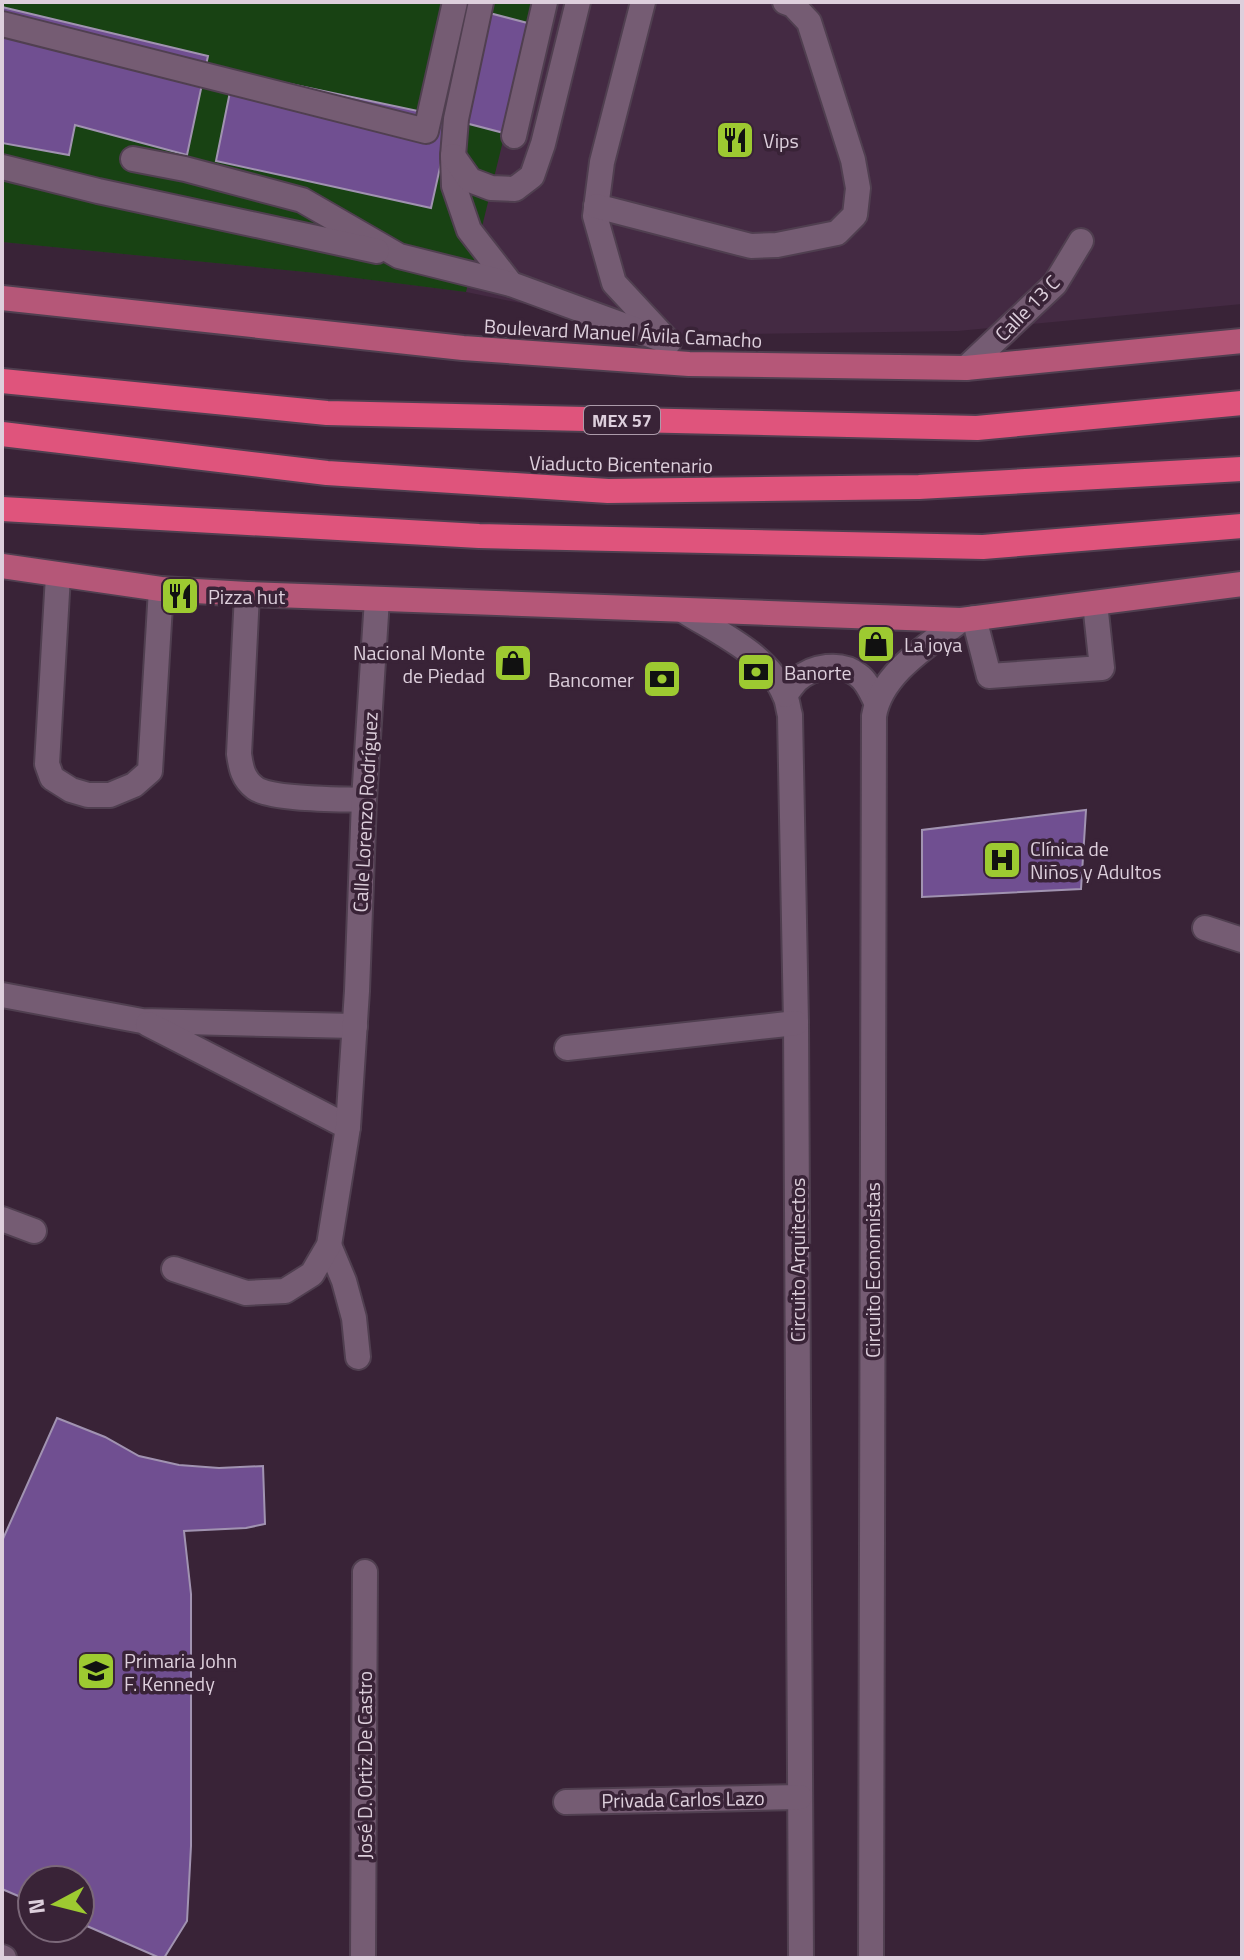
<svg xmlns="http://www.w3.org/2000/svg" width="1244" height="1960" font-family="'Titillium Web',sans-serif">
<rect width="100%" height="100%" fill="#392337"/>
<polygon fill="#442a43" points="2,2 1242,2 1242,304 958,331 678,335 466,292 316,273 2,242"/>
<polygon fill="#184213" points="2,2 537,2 466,292 316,273 2,242"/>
<g fill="#704f91" stroke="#a193b1" stroke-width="2">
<polygon points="447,2 543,27 519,137 423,112"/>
<polygon points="2,7 208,56 187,155 75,125 69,155 2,143"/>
<polygon points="234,72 451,118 431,208 216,161"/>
<polygon points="1086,810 1081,889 922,897 922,830"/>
<polygon points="57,1418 105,1437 139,1456 179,1465 219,1468 263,1466 265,1524 246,1528 184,1531 191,1594 191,1846 187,1921 164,1958 160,1958 80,1923 80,1880 32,1880 32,1902 2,1889 2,1541"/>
</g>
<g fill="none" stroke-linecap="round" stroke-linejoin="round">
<defs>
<g id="minor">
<polyline points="481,2 456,119 453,156 454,186 469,230 511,284"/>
<polyline points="643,2 602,162 595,216 614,283 666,339"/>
<polyline points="2,24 426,131 455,2"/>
<polyline points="514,136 545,2"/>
<polyline points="453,156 470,180 491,188 515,189 532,176 543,144 578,2"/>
<polyline points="133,159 185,169 302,200 399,256 511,284 669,342"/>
<polyline points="2,167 98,191 377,251"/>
<polyline points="596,206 751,246 777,245 837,233 855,215 858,188 853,160 809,22 793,5 785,2"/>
<polyline points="966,368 1055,284 1081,241"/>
<polyline points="58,576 47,764 52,778 71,790 88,795 110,795 134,785 150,771 161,589"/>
<path d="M247,594L239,754C241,768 243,779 255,788C272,800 341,799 364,800"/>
<path d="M684,611C719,633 769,655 785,696C788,702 788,709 790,715L796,1023L801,1958"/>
<polyline points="974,618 989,676 1102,668 1095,603"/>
<path d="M785,695C789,690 793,684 797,680C812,666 841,661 858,675C867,681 871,692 876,702"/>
<polyline points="1205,928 1242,940"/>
<polyline points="2,995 142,1021 355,1026"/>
<polyline points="148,1024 348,1127"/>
<polyline points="567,1048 796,1023"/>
<polyline points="2,1219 34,1231"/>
<polyline points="329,1245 344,1281 354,1318 358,1357"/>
<polyline points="174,1269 246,1293 285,1291 312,1274 329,1245 348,1127 357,991 364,800 377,599"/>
<polyline points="566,1802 800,1797"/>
<polyline points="2,1957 4,1958"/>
<polyline points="363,1958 365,1572"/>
<path d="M871,1958L874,716C881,673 929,645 961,620"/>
</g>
<g id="major">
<polyline points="2,298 463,348 689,364 966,368 1242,341"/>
<polyline points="2,566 161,589 247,594 961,620 1242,584"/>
</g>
<g id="highway">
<polyline points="2,381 327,413 977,428 1242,403"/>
<polyline points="2,434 327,473 608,491 919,487 1242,469"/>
<polyline points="2,509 479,536 983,547 1242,526"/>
</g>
</defs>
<use href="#minor" stroke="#503f50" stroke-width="28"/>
<use href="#major" stroke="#503f50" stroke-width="28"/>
<use href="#highway" stroke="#503f50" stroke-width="28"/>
<use href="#minor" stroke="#755c73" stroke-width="24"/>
<use href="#major" stroke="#b55778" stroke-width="24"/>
<use href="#highway" stroke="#df547c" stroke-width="24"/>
</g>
<defs>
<symbol id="restaurant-square" viewBox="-11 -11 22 22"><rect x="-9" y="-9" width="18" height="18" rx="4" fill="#9dca31" stroke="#392337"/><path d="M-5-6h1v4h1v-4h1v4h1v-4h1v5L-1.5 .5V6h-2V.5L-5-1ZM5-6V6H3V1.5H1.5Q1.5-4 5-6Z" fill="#111"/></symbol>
<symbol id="shop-square" viewBox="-11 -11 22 22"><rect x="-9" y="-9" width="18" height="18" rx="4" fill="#9dca31" stroke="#392337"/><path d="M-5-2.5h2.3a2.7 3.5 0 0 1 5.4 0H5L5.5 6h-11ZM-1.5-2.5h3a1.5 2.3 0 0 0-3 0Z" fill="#111"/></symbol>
<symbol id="bank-square" viewBox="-11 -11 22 22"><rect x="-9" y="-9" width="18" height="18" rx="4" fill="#9dca31" stroke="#392337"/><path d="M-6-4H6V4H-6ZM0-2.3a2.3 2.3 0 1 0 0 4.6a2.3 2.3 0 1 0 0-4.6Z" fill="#111"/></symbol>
<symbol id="hospital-square" viewBox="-11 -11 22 22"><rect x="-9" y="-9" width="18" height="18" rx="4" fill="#9dca31" stroke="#392337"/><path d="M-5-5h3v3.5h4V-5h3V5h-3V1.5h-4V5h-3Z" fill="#111"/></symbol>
<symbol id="school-square" viewBox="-11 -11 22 22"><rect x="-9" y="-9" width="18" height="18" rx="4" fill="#9dca31" stroke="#392337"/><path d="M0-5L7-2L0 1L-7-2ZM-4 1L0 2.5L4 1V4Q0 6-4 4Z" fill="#111"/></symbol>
</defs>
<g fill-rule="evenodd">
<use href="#restaurant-square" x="713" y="118" width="44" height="44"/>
<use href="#restaurant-square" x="158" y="574" width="44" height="44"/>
<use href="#shop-square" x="854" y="622" width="44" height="44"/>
<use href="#shop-square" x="491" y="641" width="44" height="44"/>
<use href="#bank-square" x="734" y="650" width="44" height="44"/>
<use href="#bank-square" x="640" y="657" width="44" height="44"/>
<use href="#hospital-square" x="980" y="838" width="44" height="44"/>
<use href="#school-square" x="74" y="1649" width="44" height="44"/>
</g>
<g text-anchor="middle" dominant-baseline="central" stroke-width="7" stroke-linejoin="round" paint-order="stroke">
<rect fill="#392337" stroke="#ac9baa" stroke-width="2" x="584" y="406" width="76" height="28" rx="6"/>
<g font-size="18" font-weight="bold" fill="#ddcfdc">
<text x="622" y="420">MEX 57</text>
</g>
<g font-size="20" fill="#ddcfdc" stroke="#392337" text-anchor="start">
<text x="763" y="140">Vips</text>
<text x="208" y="596">Pizza hut</text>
<text x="904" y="644">La joya</text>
<text x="485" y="652" text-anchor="end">Nacional Monte<tspan x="485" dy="23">de Piedad</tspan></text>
<text x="784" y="672">Banorte</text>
<text x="634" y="679" text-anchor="end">Bancomer</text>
<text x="1030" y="848">Clínica de<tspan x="1030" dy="23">Niños y Adultos</tspan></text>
<text x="124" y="1660">Primaria John<tspan x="124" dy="23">F. Kennedy</tspan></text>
</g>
<g font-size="20" fill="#ddcfdc" stroke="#392337">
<text transform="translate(1027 308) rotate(-46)">Calle 13 C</text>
<text transform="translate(623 333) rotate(3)">Boulevard Manuel Ávila Camacho</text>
<text transform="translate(621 464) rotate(1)">Viaducto Bicentenario</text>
<text transform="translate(365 812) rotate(-87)">Calle Lorenzo Rodríguez</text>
<text transform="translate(797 1260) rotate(-90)">Circuito Arquitectos</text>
<text transform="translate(872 1270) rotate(-90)">Circuito Economistas</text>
<text transform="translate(364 1765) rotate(-90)">José D. Ortiz De Castro</text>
<text transform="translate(683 1799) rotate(-1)">Privada Carlos Lazo</text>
</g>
</g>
<rect width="1244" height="1960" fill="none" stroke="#ddcfdc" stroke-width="8"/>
<g transform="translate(56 1904) rotate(263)"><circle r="38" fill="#392337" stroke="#7b6879" stroke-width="2"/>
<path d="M0-6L14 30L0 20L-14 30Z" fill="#9dca31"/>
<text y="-12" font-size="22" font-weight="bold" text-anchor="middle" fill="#ddcfdc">N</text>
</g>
</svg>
